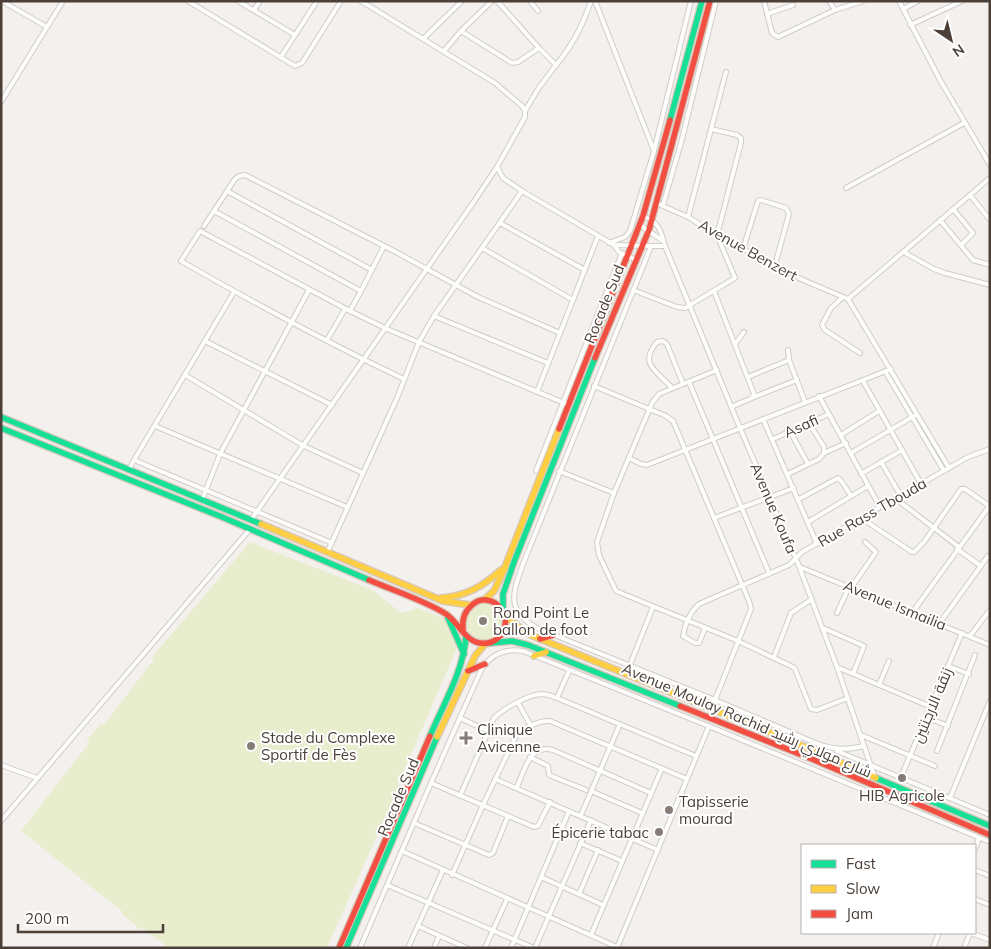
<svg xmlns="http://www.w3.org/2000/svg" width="991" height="949" font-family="Mulish,Cairo,sans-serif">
<rect width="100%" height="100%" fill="#f3f0ee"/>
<g fill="#e8eecd">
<polygon points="250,542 374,591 401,613 418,608 446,619 457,648 398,784 399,786 327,948 169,948 143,928 141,930 122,914 123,912 21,831 89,743 86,741 101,723 104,725 154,659 152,657"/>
<circle cx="484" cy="622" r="19"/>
</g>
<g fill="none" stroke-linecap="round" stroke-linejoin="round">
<defs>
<g id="street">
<polyline points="2,1 47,27"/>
<polyline points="188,1 295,66 302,63 341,1"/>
<polyline points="238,1 295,35"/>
<polyline points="530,1 538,11"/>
<polyline points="595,1 654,151"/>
<polyline points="764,1 772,33 778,37 835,10 863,1"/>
<polyline points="829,1 835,10"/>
<polyline points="899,1 940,80 990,165"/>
<polyline points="903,9 918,1"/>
<polyline points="254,10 260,1"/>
<polyline points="767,14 793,5"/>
<polyline points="910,25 962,1"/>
<polyline points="461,31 512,63 518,62 539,48 497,1"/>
<polyline points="424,38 462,1"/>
<polyline points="444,51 461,31 492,1"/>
<polyline points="281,57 317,1"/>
<path d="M556,65C573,45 583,25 591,1"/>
<polyline points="1,102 63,1"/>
<polyline points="525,111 538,89 556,65 539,48"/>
<polyline points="497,167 503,178 522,191 614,245 619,252 636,260"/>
<polyline points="846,188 964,123"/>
<polyline points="227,191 372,270"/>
<polyline points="970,195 990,220"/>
<polyline points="656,203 688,217 717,235 803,280 848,299 949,468"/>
<polyline points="663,205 681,143 716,1"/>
<polyline points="953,209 973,233 961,245"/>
<polyline points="214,211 361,291 384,246"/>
<path d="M643,216C661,224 660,230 665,246L740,428L799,566L837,667L875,778"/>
<polyline points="688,217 726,72"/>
<polyline points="940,220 973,260 990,265"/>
<polyline points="500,223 585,270"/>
<polyline points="640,225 663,241"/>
<polyline points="204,226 235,179 239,176 245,175 394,251 478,297 560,333"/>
<polyline points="609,243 625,237 630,231 654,151 691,1"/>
<polyline points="614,245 651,246"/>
<path d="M665,246H651L646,259L523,564C513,592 505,611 537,628L715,700L818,744C835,750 847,750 864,746"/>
<polyline points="482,248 573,300"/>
<polyline points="743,249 758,201 761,200 786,208 789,214 775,265"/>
<polyline points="904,251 907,254 934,269 945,273 990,285"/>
<polyline points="633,290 677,307 685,308 735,278 717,235 741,143 741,138 737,135 711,129"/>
<polyline points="714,291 754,394 752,398 731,407"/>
<polyline points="843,297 831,308 822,325 825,330 860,353"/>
<polyline points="848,299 990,178"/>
<polyline points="350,311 361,291"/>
<polyline points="434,316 548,363"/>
<polyline points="327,340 345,309"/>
<polyline points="205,341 332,405"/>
<polyline points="735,344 744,332"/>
<polyline points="788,350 789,360 805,402"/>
<polyline points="717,370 659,394 652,403 614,493 597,542 599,555 616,591 738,641 793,667 795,669 811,709 817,710 848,698"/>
<polyline points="885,371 944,471"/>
<polyline points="185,375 304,446 363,473"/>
<polyline points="748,377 789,360"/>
<path d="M404,379C328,343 254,303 181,261L200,231L350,311L387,329L569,405"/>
<polyline points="863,381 921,484"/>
<polyline points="689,382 769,573"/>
<polyline points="594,386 666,416 673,421 749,601 751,609 715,700"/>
<path d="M672,388C657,371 638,364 657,342L663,341L667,344L683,384"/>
<polyline points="537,392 598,236"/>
<polyline points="819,396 880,507"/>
<polyline points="754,397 797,380"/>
<polyline points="763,419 817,544"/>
<polyline points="809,423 824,447 824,453"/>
<polyline points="155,426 347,507"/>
<polyline points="790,431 808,464"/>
<polyline points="841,435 879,411"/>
<polyline points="773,439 829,414"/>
<polyline points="851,453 914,416"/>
<polyline points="629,458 641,464 647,465 891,369"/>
<polyline points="134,460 332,543"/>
<polyline points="881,462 901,496"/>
<polyline points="129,470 134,460 234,292"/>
<polyline points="536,471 622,253"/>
<polyline points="559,471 614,493"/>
<polyline points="788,474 819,459 824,453 846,443"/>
<polyline points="861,474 902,450"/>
<polyline points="799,499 838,478 842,482 851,496"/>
<polyline points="896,499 959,547"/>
<polyline points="202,500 220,454 309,290"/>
<polyline points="714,518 794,488"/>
<polyline points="861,518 912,552 914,552 924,542 961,489 965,489 988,505 988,508 912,613"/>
<polyline points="251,520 473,203 497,167 525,117 525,111 522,106 495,83 361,1"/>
<polyline points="808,522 868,486"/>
<polyline points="957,549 981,566"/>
<polyline points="328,551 397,398 419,342 434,316 522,191"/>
<polyline points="800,567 990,645"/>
<polyline points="851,588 876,552 865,542"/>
<polyline points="837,613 849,587"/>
<polyline points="939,624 988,556"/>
<path d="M705,628L699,643H695L683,636C685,624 689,613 699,604L789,565L802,552L861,518L968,457L990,449"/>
<polyline points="823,628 864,646 853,674"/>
<polyline points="970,636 990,610"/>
<polyline points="774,657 791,613 812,599"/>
<polyline points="630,665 653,607"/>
<polyline points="948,666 969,674"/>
<polyline points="837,667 931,707"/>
<polyline points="879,685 889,661"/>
<polyline points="557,698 569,671"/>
<polyline points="518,703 531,726"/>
<polyline points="926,717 948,726"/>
<polyline points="460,718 488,731"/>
<polyline points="861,735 935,766"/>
<polyline points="837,751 990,815"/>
<polyline points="937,751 975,655"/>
<polyline points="530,757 548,766 549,775 586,790"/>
<polyline points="1,765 37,778"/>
<polyline points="901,777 962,633"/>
<polyline points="495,779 658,850"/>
<polyline points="431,783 534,827 538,826 550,802"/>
<path d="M517,787C524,771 530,743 553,750L651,793"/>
<polyline points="591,791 642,813"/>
<path d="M460,796L494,718C504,708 528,695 541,694C547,694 552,696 557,698L696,756"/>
<polyline points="950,798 990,701"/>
<polyline points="581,815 620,724"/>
<polyline points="1,821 250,529"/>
<polyline points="414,823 489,855 493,853 508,816"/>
<polyline points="580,843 622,861"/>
<polyline points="975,849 979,838"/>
<polyline points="402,851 617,947"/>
<polyline points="975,870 990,876"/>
<path d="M452,875L483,805L516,736C524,728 539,720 550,721L687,779"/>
<polyline points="541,877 603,905"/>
<polyline points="387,885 534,948"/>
<polyline points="579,894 598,850"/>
<polyline points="975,899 990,905"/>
<polyline points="418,926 467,948"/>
<polyline points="971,933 990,940"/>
<polyline points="591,935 662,768"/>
<path d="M360,948L431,783L482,668C492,654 506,648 523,651L701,723L990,842"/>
<polyline points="408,948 443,870"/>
<polyline points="434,948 439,936"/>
<polyline points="485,948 507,899"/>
<polyline points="511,948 569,811"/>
<polyline points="535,948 591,820"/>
<polyline points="617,948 709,726"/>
<polyline points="933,948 939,933"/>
<polyline points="964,948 970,933"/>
</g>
<g id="fast">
<polyline points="670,120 702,1"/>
<polyline points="1,417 261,524"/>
<polyline points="1,428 222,517 369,580"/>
<polyline points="503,610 503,594 514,562 595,358"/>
<polyline points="448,618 464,654"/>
<polyline points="491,643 512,641 528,645 680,706"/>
<path d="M430,736C443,705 464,670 466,636"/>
<polyline points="876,778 990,826"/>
<polyline points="346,948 437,737"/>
</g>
<g id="slow">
<polyline points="261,524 443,601 470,605"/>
<path d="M441,598C466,596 482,587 501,570"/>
<polyline points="484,600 494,591 505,567 559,429"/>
<polyline points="505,615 525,632 533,636 815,751 876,778"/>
<polyline points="534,656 546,652"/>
<polyline points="437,737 475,656 485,644"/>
</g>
<g id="jam">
<polyline points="595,358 649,230 710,1"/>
<polyline points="559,429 643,216 670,120"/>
<path d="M369,580C392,590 426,601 446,614C458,622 465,641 480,643C486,644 492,643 497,639C520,619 491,586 471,606C464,612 462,621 463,630"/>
<polyline points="540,639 553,635"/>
<polyline points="468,671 485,664"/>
<polyline points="680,706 812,759 990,835"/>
<polyline points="339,948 430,736"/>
</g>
</defs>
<use href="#street" stroke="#d0ccc9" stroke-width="6"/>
<use href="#fast" stroke="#d6c7ba" stroke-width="8"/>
<use href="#slow" stroke="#d6c7ba" stroke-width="8"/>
<use href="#jam" stroke="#d6c7ba" stroke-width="8"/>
<use href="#street" stroke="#fdfdfc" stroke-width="4"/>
<use href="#fast" stroke="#16e098" stroke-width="5.5"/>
<use href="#slow" stroke="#ffcf43" stroke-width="5.5"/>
<use href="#jam" stroke="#f24e42" stroke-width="5.5"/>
</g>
<g fill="#867d78" stroke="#fff" stroke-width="2">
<circle cx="483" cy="621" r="5"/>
<path d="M463.5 730.5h5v5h5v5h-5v5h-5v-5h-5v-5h5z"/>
<circle cx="251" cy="746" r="5"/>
<circle cx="902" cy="778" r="5"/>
<circle cx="669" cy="810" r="5"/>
<circle cx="659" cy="832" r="5"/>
</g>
<g text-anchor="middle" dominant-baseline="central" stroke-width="4" stroke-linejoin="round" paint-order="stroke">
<g font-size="15" fill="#4b3f38" stroke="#fff">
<text transform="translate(748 250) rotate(29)">Avenue Benzert</text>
<text transform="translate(604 304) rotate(-68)">Rocade Sud</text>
<text transform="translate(801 426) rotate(-24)">Asafi</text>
<text transform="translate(774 508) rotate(67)">Avenue Koufa</text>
<text transform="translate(872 512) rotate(-30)">Rue Rass Tbouda</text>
<text transform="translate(895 605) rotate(22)">Avenue Ismailia</text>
<text transform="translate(932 705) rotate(-67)">زنقة الارجنتين</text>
<text transform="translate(747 720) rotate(23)">Avenue Moulay Rachid شارع مولاي رشيد</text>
<text transform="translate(398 797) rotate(-67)">Rocade Sud</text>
</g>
<g font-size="15" fill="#4b3f38" stroke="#fff" text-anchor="start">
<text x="493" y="612">Rond Point Le<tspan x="493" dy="17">ballon de foot</tspan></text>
<text x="477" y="729">Clinique<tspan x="477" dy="17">Avicenne</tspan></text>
<text x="261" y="737">Stade du Complexe<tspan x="261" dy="17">Sportif de Fès</tspan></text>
<text x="902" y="795" text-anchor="middle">HIB Agricole</text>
<text x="679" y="801">Tapisserie<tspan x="679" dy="17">mourad</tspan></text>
<text x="649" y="832" text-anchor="end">Épicerie tabac</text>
</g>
</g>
<rect width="991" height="949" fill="none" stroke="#4b3f38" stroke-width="5"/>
<rect x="801" y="844" width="175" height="90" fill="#ffffff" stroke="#b7b2af"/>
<rect x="811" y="860" width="25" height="8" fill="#16e098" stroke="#b7b2af"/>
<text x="846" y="869" font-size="15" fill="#4b3f38">Fast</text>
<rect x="811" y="885" width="25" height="8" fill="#ffcf43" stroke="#b7b2af"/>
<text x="846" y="894" font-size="15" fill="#4b3f38">Slow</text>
<rect x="811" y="910" width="25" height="8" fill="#f24e42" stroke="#b7b2af"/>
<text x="846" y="919" font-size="15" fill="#4b3f38">Jam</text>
<g transform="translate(951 40) rotate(145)" stroke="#ffffff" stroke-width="4" paint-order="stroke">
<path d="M0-4L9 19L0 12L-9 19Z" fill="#4b3f38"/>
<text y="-8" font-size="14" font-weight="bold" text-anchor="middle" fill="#4b3f38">N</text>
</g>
<path d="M18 924v8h145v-8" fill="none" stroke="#4b3f38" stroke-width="2.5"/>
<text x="25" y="924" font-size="15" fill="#4b3f38" stroke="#ffffff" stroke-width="4" paint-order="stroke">200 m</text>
</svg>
